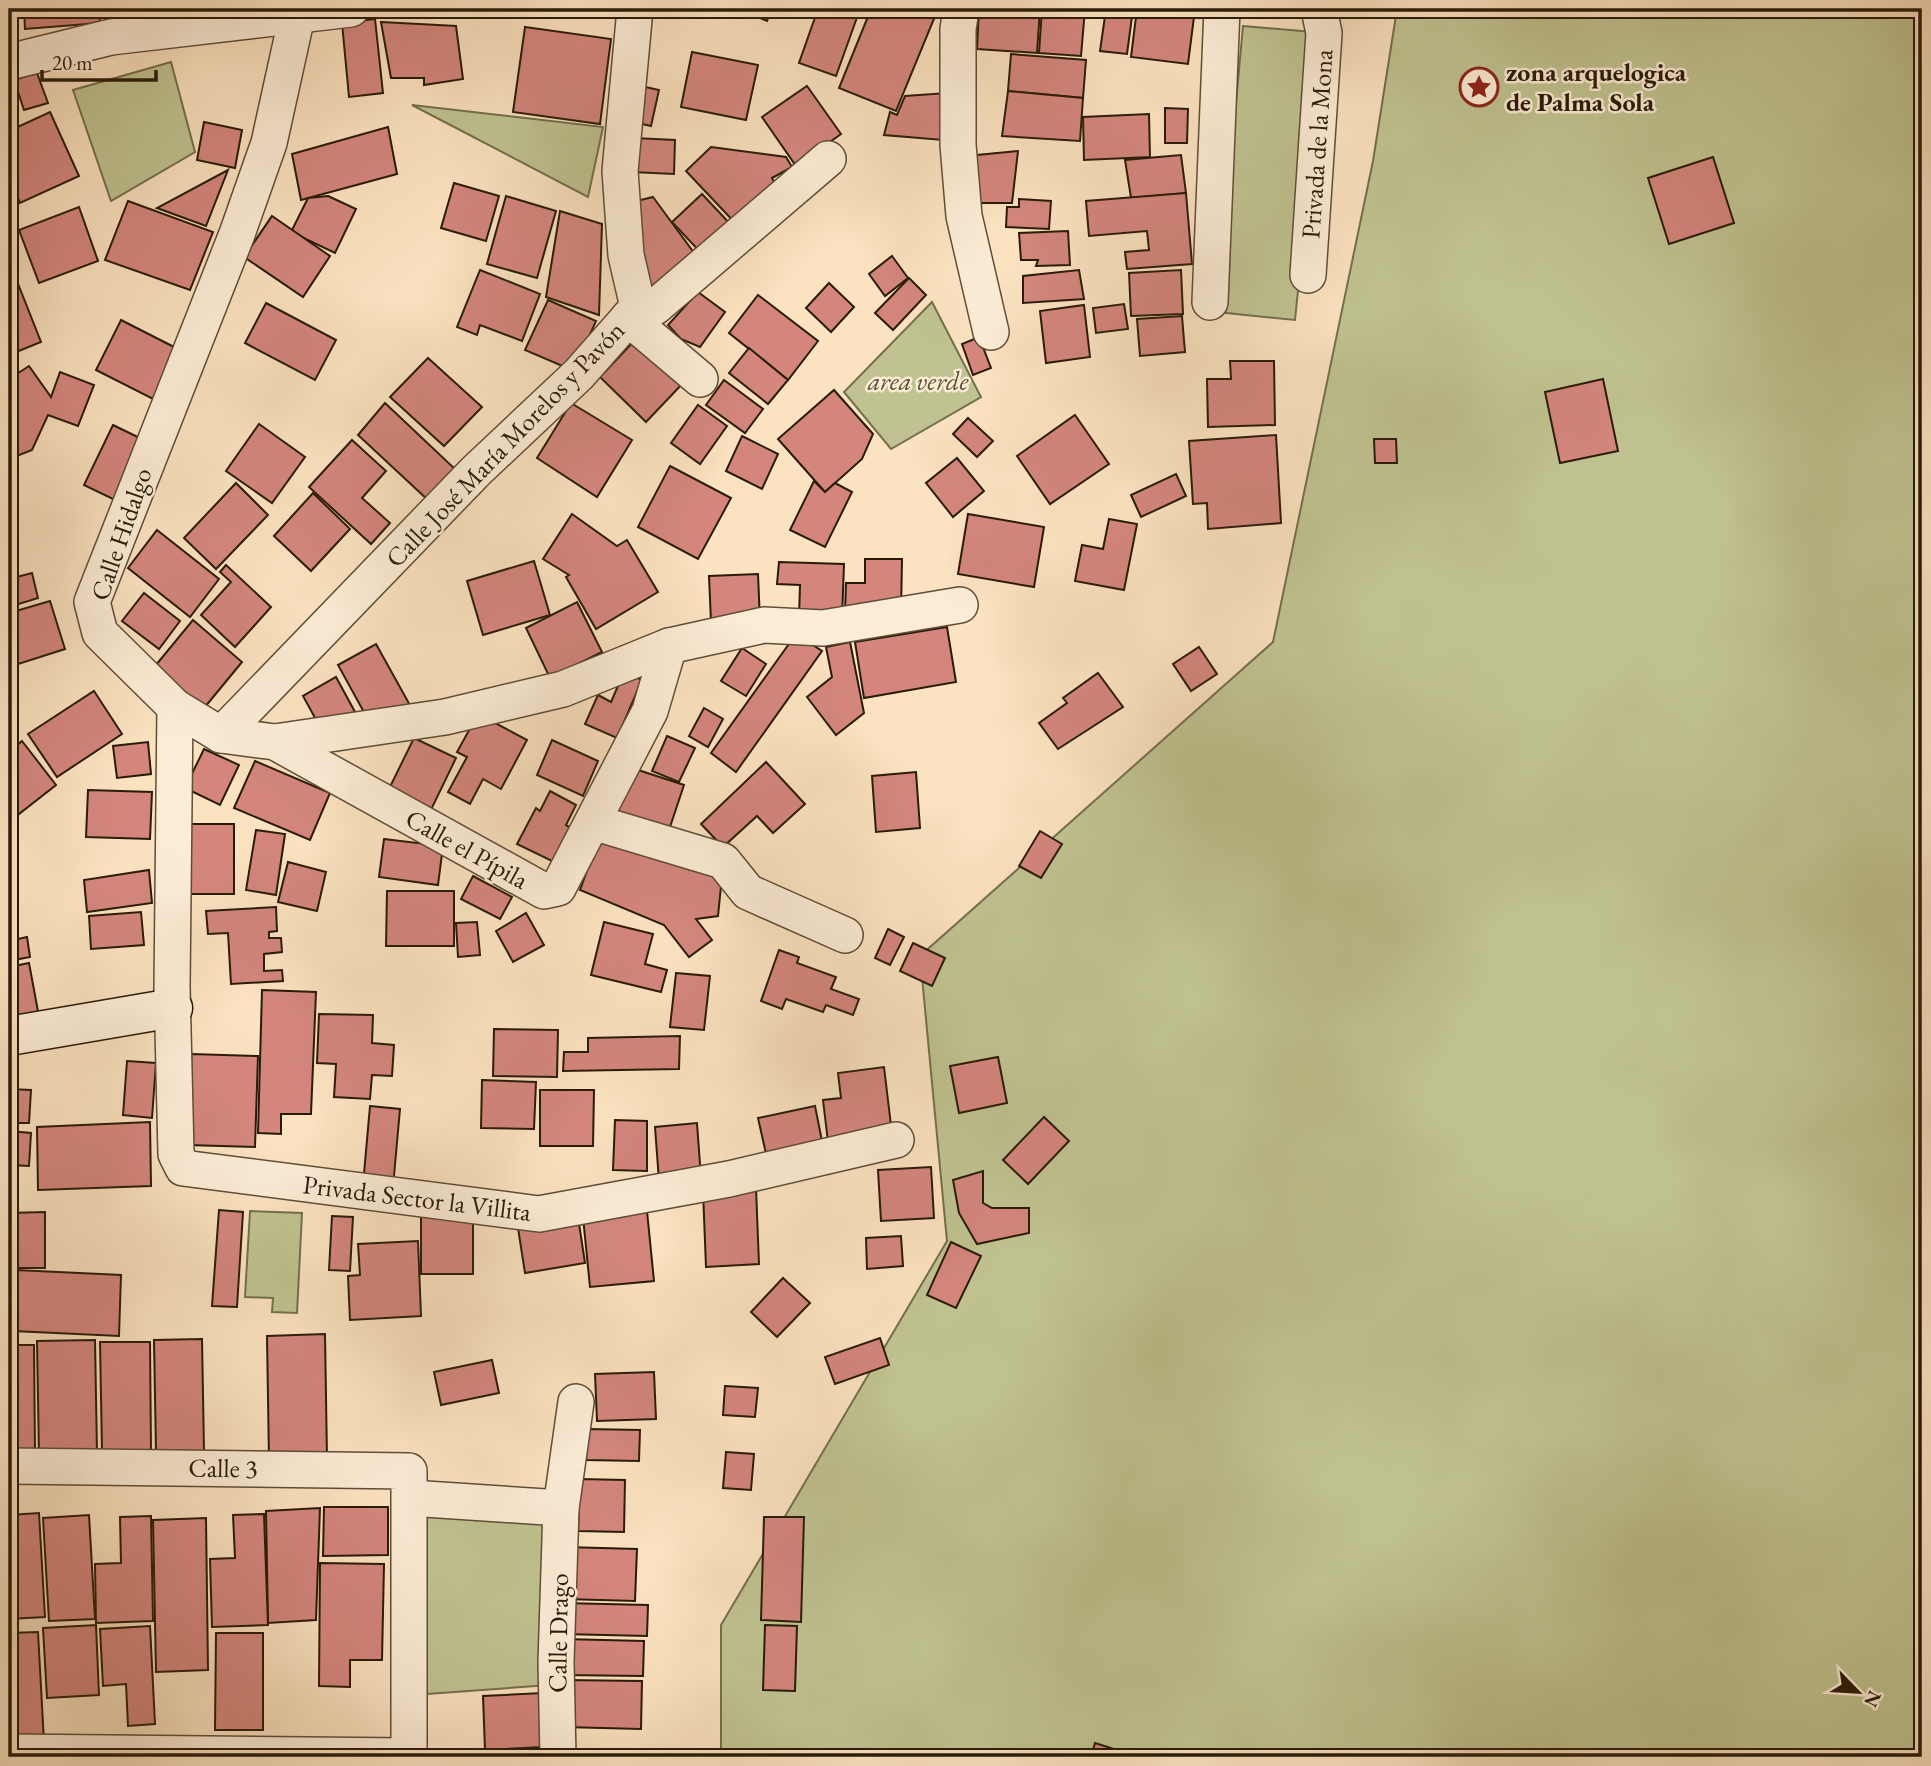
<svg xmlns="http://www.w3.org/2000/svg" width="1931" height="1766" font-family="'EB Garamond',serif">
<rect width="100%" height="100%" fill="#fbe2c0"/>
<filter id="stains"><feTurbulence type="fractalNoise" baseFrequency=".00286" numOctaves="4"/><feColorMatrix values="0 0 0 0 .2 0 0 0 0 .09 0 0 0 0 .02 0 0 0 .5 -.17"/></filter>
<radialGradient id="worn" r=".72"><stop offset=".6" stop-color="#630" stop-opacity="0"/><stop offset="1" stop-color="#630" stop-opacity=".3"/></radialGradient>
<g fill="#c0c391" stroke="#746f4d" stroke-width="2">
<polygon points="1397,9 1922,9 1922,1757 721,1757 721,1625 947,1241 920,956 1273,642 1373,161"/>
<polygon points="1243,26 1324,33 1295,320 1217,312"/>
<polygon points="171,62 195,152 111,201 73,90"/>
<polygon points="412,105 603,127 588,197"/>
<polygon points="932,302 981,397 891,449 844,392"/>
<polygon points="250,1211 302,1213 297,1313 272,1312 273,1298 245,1297"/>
<polygon points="421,1510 557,1524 549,1685 414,1695"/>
</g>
<g fill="#d4867d" stroke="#291b09" stroke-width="2">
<polygon points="24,9 99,9 100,23 25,29"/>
<polygon points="118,9 186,9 186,15 118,16"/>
<polygon points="739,9 772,9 767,21"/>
<polygon points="818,9 860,9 836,76 799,63"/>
<polygon points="871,9 938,9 896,111 839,88"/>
<polygon points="979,9 1040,9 1037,53 977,49"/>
<polygon points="1042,9 1085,9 1081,56 1039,53"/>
<polygon points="1106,9 1133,9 1127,54 1100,51"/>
<polygon points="1137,9 1195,9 1188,64 1131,57"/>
<polygon points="375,19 383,93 349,97 342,23"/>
<polygon points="381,22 456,26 463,79 424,85 424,78 391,78"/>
<polygon points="525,27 611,39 600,124 513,112"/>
<polygon points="692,52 758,65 746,120 681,107"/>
<polygon points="1011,54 1086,60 1083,98 1008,91"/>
<polygon points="37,73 48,103 24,110 14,80"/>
<polygon points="641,86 659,90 651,126 633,122"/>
<polygon points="807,86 841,134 796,166 762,117"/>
<polygon points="1008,91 1083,98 1080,141 1002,136"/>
<polygon points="947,93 943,140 884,135 890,112 897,115 905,96"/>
<polygon points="1165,108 1188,109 1187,143 1165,143"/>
<polygon points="50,112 79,176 20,203 9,177 9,131"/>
<polygon points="1149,114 1150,157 1084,160 1083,117"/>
<polygon points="204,122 242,130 235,168 197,160"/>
<polygon points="388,127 397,174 301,200 292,154"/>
<polygon points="634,138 675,140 674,174 632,172"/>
<polygon points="711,147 786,157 792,167 772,178 777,188 738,226 686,171"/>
<polygon points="1018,151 1012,203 974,203 967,156"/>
<polygon points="1181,155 1186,193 1131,198 1125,160"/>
<polygon points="1713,157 1734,223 1669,244 1648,178"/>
<polygon points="228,170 206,226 157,208"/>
<polygon points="454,183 499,196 486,241 441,228"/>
<polygon points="1186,193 1192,264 1127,269 1125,252 1149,250 1147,231 1089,236 1086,201"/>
<polygon points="702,194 733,227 703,255 672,222"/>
<polygon points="328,196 356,209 335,253 291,232 308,198"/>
<polygon points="506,196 556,211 537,278 487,264"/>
<polygon points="653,197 700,261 653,296 629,203"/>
<polygon points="1019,199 1051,201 1049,229 1006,227 1007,207 1019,207"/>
<polygon points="128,201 213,232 190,290 105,260"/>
<polygon points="79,207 98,261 39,283 19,230"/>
<polygon points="560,211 602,224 599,315 546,297"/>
<polygon points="272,216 330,256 303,297 244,257"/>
<polygon points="1068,231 1070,265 1036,266 1038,260 1021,260 1019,233"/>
<polygon points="892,256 908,278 885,296 869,274"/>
<polygon points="9,261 41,342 9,355"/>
<polygon points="480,270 540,294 522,341 480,325 477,335 457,327"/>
<polygon points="1079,270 1084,299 1023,303 1023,276"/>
<polygon points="1181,270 1183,314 1131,316 1129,273"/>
<polygon points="909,278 926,295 893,330 875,313"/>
<polygon points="829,283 854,307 831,332 806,308"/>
<polygon points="698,292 725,312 700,347 681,339 668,325"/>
<polygon points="758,295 818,341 788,380 729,333"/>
<polygon points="548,300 596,321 574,371 525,350"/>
<polygon points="266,303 336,340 315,380 245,343"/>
<polygon points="1124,304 1128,329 1096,333 1093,308"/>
<polygon points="1084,305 1090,357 1046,363 1040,311"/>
<polygon points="1182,316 1185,352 1140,356 1137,319"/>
<polygon points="121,320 182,351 157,401 96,370"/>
<polygon points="979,337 991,368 973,375 962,344"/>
<polygon points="637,338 684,382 646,422 600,377"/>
<polygon points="749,348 788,380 768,404 729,373"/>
<polygon points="428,358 482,407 444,446 390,397"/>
<polygon points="1230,361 1274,361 1275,425 1208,427 1207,379 1231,379"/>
<polygon points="29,366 51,397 60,372 94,385 78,426 48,415 32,450 9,459 9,379"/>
<polygon points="1603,379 1618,451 1560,463 1545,392"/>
<polygon points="724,380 763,409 745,433 706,405"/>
<polygon points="834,390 873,434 862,459 825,492 778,439"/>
<polygon points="385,403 456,470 429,501 358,435"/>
<polygon points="571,403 632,440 597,497 537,458"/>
<polygon points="698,405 727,426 700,464 671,443"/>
<polygon points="1075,415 1109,464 1050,504 1017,456"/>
<polygon points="968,418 993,441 977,457 953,434"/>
<polygon points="259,424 305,457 272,503 226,471"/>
<polygon points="113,425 148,442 119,502 84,485"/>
<polygon points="1276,435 1281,523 1208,529 1207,503 1193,504 1189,441"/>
<polygon points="742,436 778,454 762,489 726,471"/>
<polygon points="1374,439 1396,439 1397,463 1375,463"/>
<polygon points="352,440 386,471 362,498 390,523 371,544 309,487"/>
<polygon points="957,458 984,491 953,517 926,483"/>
<polygon points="670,466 731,498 698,559 638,527"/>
<polygon points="1176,474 1186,496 1141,517 1131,495"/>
<polygon points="814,481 825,492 835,483 852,492 825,547 790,530"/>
<polygon points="236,483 268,515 216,569 184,538"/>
<polygon points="313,493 350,529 311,571 274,536"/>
<polygon points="572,514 617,546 627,540 658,592 596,629 566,577 569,575 543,559"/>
<polygon points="968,514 1044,527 1034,587 958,574"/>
<polygon points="1109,519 1137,524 1124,590 1075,581 1082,545 1103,549"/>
<polygon points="157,530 219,579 190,617 128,568"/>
<polygon points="865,559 902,559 901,613 845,613 846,583 865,583"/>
<polygon points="534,561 550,615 483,635 467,581"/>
<polygon points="779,562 844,564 842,619 799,617 800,585 777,584"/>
<polygon points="226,565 271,607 235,647 201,615 231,582 220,572"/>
<polygon points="32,573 38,598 9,607 9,579"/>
<polygon points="758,574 760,621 711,622 709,576"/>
<polygon points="144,593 180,621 159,649 122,621"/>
<polygon points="50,601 65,649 9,667 9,613"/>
<polygon points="577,602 602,652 550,678 526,628"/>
<polygon points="193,620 242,662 200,713 151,671"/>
<polygon points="947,627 956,682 864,698 855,642"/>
<polygon points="796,634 822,651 736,772 711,753"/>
<polygon points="850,642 864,713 836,735 807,697 832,677 826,647"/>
<polygon points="376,644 416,716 371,725 338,665"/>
<polygon points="1199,647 1217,674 1191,691 1173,664"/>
<polygon points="742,648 766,664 746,696 721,681"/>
<polygon points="624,672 642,680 617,738 585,724 598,695 611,702"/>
<polygon points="1098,673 1123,707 1058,749 1039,723 1067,703 1063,698"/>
<polygon points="336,677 361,723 320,727 303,696"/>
<polygon points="94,691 122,734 57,777 28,734"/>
<polygon points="704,708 723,719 708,747 689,736"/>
<polygon points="478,714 527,740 501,789 483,779 470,804 448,792 467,757 457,752"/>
<polygon points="667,736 695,748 679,782 652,771"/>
<polygon points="414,738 456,758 428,816 386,795"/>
<polygon points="552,740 598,761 583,796 537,775"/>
<polygon points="22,741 56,785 19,814 9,800 9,752"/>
<polygon points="148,742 151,774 117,778 113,746"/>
<polygon points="204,749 239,765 220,805 185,788"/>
<polygon points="255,761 330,793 310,840 234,808"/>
<polygon points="766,762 805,804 773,833 757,816 723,847 701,824"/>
<polygon points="629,767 684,785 667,836 612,818"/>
<polygon points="916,772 920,828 876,832 872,776"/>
<polygon points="88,790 152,792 150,839 86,837"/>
<polygon points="550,791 576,805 566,825 571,828 554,862 517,844 536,808 540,811"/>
<polygon points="185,824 234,824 234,894 184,894"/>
<polygon points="256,830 285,834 276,895 246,890"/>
<polygon points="1040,831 1062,844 1041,878 1019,866"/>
<polygon points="599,837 722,876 718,916 696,919 712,940 689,957 664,925 580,890"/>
<polygon points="384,839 443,846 438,885 379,877"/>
<polygon points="288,862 326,872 317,911 278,902"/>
<polygon points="149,870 152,903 87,912 84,880"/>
<polygon points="473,876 512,897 500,919 461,899"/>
<polygon points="387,891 454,891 454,946 386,946"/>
<polygon points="276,907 277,931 269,932 269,938 281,938 282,952 264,954 264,971 282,970 283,981 231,984 228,933 208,934 206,911"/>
<polygon points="141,912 144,945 91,949 89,916"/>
<polygon points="526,913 544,945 513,962 496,931"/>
<polygon points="477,922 480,955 458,957 456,923"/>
<polygon points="604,922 653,934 645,964 667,970 661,992 591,975"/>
<polygon points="888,929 904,937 890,965 875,958"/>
<polygon points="27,937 30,957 9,961 9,941"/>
<polygon points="913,943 945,958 932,986 900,971"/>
<polygon points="779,950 799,957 797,963 836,977 831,989 859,999 853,1015 826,1005 823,1012 786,999 782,1009 761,1001"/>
<polygon points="29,963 40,1022 9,1028 9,967"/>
<polygon points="676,973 710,976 704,1030 670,1027"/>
<polygon points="262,990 316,992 311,1114 281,1114 281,1134 258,1133"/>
<polygon points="319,1014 373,1015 372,1043 394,1045 392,1076 372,1075 370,1099 334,1097 336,1064 317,1063"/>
<polygon points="494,1029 558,1030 557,1077 493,1076"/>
<polygon points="680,1036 679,1069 563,1071 564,1052 588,1052 588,1038"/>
<polygon points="191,1054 258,1056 255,1147 187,1145"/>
<polygon points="998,1057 1007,1103 959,1113 950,1066"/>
<polygon points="127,1061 156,1063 152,1118 123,1115"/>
<polygon points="884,1067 892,1134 828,1142 823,1100 841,1098 838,1073"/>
<polygon points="482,1080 536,1082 534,1129 481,1128"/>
<polygon points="9,1089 31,1090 29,1123 9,1123"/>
<polygon points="540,1090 594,1090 593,1146 540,1146"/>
<polygon points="370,1106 400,1109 393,1187 363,1185"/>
<polygon points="815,1106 823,1146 767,1158 758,1118"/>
<polygon points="1044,1117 1069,1141 1028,1184 1003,1160"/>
<polygon points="615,1120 647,1121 647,1171 613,1170"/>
<polygon points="150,1122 151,1186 38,1190 37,1127"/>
<polygon points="697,1123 701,1178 659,1181 655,1127"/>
<polygon points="9,1131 31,1133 29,1166 9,1165"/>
<polygon points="931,1167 934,1218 881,1221 878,1170"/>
<polygon points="983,1171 983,1203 992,1208 1029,1208 1029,1233 977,1244 959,1213 953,1180"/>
<polygon points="756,1188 759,1264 706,1267 703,1191"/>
<polygon points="219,1210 243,1212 237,1307 212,1306"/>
<polygon points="647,1211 654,1281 590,1287 583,1217"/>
<polygon points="45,1212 45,1268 9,1268 9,1213"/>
<polygon points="332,1216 353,1217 350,1271 329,1270"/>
<polygon points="473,1216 473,1274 421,1274 421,1217"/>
<polygon points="578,1217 585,1263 525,1273 518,1228"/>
<polygon points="901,1236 903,1266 867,1269 866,1238"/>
<polygon points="418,1241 421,1316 350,1320 348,1276 360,1275 358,1244"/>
<polygon points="951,1242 981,1256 956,1308 927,1295"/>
<polygon points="16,1270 121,1275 119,1336 13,1331"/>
<polygon points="783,1278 810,1303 777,1337 751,1312"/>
<polygon points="325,1334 327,1459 269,1460 267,1336"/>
<polygon points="880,1338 889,1365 835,1384 825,1357"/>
<polygon points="202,1339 204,1451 156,1451 154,1340"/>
<polygon points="95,1340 97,1453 39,1455 37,1341"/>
<polygon points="100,1342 150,1342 151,1451 102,1452"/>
<polygon points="9,1345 34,1345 35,1452 9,1453"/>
<polygon points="492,1360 499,1393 441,1405 434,1372"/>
<polygon points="654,1372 656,1419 597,1421 595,1374"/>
<polygon points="725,1386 758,1388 755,1417 723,1415"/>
<polygon points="587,1429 640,1430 639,1461 586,1460"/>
<polygon points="726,1452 754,1454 751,1490 723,1488"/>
<polygon points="580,1479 625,1480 624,1532 578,1531"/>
<polygon points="324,1507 388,1507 388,1555 323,1556"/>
<polygon points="320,1508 316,1620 268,1623 266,1511"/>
<polygon points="39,1513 45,1617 9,1619 9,1515"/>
<polygon points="264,1514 268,1625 212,1627 210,1559 235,1558 233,1515"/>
<polygon points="89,1515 95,1619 49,1621 43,1518"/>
<polygon points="151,1516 153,1621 96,1623 95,1564 121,1563 120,1517"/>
<polygon points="764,1517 804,1517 801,1622 761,1620"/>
<polygon points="206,1518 208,1670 156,1672 153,1520"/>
<polygon points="565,1547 637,1549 635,1601 564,1599"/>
<polygon points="320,1563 384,1564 382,1660 350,1660 350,1687 319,1686"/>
<polygon points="563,1603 648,1605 647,1636 562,1634"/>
<polygon points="96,1625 99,1695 47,1698 43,1628"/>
<polygon points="765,1625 797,1626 795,1691 763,1690"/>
<polygon points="150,1626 155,1724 128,1726 126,1684 103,1686 100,1629"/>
<polygon points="38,1632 44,1742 9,1744 9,1633"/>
<polygon points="216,1633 263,1633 263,1730 215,1730"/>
<polygon points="563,1639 644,1641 643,1676 562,1675"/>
<polygon points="564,1680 642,1681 641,1729 563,1727"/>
<polygon points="542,1693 544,1747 485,1750 483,1696"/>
<polygon points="1095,1743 1120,1751 1119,1757 1091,1757"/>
<polygon points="550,1749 551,1757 482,1757 482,1752"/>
</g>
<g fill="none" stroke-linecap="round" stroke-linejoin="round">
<defs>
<g id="street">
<polyline points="635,9 620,171 626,255 638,307"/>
<polyline points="961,9 958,29 958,145 964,216 991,332"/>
<polyline points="297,16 269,143 237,234 92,602 100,633 175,707 221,735 275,742 544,891 558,888 650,711 669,646"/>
<polyline points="9,62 111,37 351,9"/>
<polyline points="1308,275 1324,33 1319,9"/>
<polyline points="1210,302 1222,9"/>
<polyline points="638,307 655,307 828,159"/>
<polyline points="628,318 700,379"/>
<polyline points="175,707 172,987 176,1154 183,1168 539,1214 729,1179 896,1140"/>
<polyline points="221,735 476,471 579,374 638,307"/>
<polyline points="275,742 445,717 563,689 669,646 764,625 823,628 960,605"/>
<polyline points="593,822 723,861 748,892 845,935"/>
<polyline points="9,1466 409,1471 409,1757"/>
<polyline points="410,1498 561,1508"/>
<polyline points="9,1752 409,1756"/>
<polyline points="558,1757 556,1662 561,1508 576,1402"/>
</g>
<polyline id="secondary" points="9,1036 173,1008"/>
</defs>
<use href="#street" stroke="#5e4d37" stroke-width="38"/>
<use href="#secondary" stroke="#291b09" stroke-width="41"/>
<use href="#street" stroke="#fcecd6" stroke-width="35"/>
<use href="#secondary" stroke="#fcecd6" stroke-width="38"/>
</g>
<defs>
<symbol id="sight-ring" viewBox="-11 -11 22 22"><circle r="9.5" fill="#fcecd6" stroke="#8f2418" stroke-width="1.5"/><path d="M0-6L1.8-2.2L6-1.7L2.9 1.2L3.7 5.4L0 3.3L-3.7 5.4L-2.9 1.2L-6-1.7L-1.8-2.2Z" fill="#8f2418"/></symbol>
</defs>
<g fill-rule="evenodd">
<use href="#sight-ring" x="1457" y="65" width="44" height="44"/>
</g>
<g text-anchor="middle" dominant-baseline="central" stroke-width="5" stroke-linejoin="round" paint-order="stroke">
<g font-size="26" font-weight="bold" fill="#291b09" stroke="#fcecd6" text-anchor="start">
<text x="1506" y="72">zona arquelogica<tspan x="1506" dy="30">de Palma Sola</tspan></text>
</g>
<g font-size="26" fill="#291b09" stroke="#fcecd6">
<text transform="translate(1317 144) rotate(-86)">Privada de la Mona</text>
<text transform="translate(505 444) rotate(-46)">Calle José María Morelos y Pavón</text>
<text transform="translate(121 534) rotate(-71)">Calle Hidalgo</text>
<text transform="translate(467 849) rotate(29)">Calle el Pípila</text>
<text transform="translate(417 1198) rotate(7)">Privada Sector la Villita</text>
<text transform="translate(223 1468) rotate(1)">Calle 3</text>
<text transform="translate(558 1633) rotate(-89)">Calle Drago</text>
</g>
<g font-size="26" font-style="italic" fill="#564d32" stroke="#fcecd6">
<text x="918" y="381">area verde</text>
</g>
</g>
<rect width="1931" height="1766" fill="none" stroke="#fbe2c0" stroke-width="35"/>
<rect x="10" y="10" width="1910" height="1745" fill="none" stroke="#291b09" stroke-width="3.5"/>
<rect x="18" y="18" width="1896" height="1731" fill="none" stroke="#291b09" stroke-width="2"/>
<g transform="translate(1858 1692) rotate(115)" stroke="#fcecd6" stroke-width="5" paint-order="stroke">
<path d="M0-5L12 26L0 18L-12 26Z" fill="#291b09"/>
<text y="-10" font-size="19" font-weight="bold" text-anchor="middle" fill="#291b09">N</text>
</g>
<path d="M42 70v10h114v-10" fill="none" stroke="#291b09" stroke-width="3.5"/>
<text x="52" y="70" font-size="21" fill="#291b09" stroke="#fcecd6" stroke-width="5" paint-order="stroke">20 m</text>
<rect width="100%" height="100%" filter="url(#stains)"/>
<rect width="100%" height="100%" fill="url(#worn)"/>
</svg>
